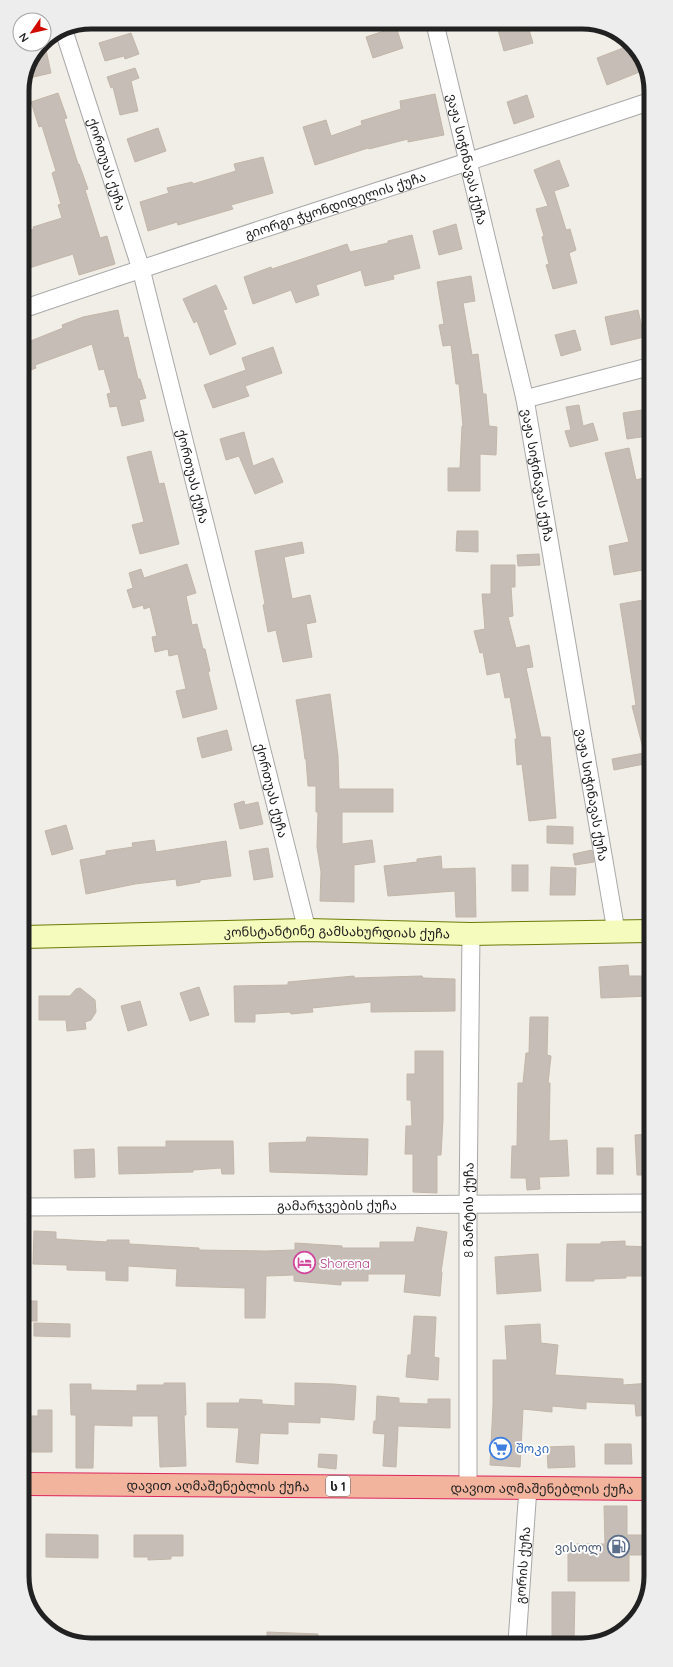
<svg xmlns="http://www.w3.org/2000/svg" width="673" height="1667" font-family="Quicksand,'Noto Sans Georgian',sans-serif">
<rect width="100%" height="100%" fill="#f1eee7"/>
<g fill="#c6beb6" stroke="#c3b6a9">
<polygon points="496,23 527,23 533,43 504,51"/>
<polygon points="396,27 403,48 373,58 366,37"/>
<polygon points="131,33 139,54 125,59 124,56 105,61 99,43"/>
<polygon points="44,41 51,73 25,79 41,44 44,44"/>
<polygon points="631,45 647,69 607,85 597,58"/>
<polygon points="135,68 139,78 131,81 138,111 120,115 113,87 111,88 107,77"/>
<polygon points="58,93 67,118 64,119 78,164 79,164 88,189 85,190 100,238 107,236 115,264 79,275 73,254 23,270 22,232 34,229 33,227 62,218 58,205 61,204 52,173 56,171 42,126 39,127 31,102"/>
<polygon points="435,94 444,135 408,142 408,139 369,149 368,148 315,165 303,127 326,120 331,136 362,125 361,121 401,109 400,101"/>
<polygon points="527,95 534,117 514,124 507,102"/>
<polygon points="158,128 166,151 135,162 127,139"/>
<polygon points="263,157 273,193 231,205 233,209 202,218 178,225 177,222 148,231 140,202 169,193 167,188 192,182 193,184 236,171 234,164"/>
<polygon points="559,160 569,186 554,191 566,230 570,229 576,250 569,253 577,283 553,289 546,265 549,264 542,237 544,236 536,209 548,206 534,170"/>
<polygon points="456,224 462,249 439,255 433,231"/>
<polygon points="412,235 420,268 393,275 394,279 365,286 361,270 316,285 319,295 296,303 291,290 253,304 244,277 271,267 272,269 347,244 350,252 388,243 388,241"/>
<polygon points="471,276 475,301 463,303 472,355 478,354 483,394 486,394 489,426 497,427 496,455 480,454 480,491 448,491 448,468 460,468 462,426 463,426 459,384 456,384 451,345 443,346 439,325 444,324 437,282"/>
<polygon points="216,285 227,309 223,310 236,344 210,355 197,321 194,323 183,299"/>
<polygon points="118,310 124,338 128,337 138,379 140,379 146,398 139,400 144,421 122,426 117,406 110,407 107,394 111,393 104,369 99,370 92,344 35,365 36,368 23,373 23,344 63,328 62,325 83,317"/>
<polygon points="638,310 644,337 611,345 605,317"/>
<polygon points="575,330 581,350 561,356 555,335"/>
<polygon points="273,347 282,373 245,386 249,396 213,408 204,385 246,370 242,358"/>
<polygon points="579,405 583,426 593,423 598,440 570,447 565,431 571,430 566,407"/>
<polygon points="648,409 648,436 627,439 623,413"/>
<polygon points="244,432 253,466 273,458 283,482 255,494 239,456 226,460 220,439"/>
<polygon points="629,448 636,480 647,477 648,483 649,524 642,526 649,569 614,575 609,546 629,542 605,453"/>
<polygon points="151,451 159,484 164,483 179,544 140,554 132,525 144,522 127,457"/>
<polygon points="457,531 478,531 478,552 456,551"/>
<polygon points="302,542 304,553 284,557 292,599 310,595 316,622 306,624 312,657 283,662 276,630 268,632 263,605 265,604 255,551"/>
<polygon points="539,554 540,565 518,566 517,555"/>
<polygon points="187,564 196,593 186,596 192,625 197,624 203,649 205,649 210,671 208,672 217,709 183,718 176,691 186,689 178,654 169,656 168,649 155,652 152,637 157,636 150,607 144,609 143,605 133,608 127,590 133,588 129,573 141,569 144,578"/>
<polygon points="491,565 515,565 515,587 511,587 513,616 508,617 516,648 529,645 533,667 526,668 541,737 550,737 556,818 529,821 522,764 517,765 515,739 517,739 510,697 505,698 500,672 487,675 483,652 480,653 474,631 485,629 482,594 491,594"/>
<polygon points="649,599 649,751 644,752 632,706 636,705 620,604"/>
<polygon points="330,694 338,756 339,789 393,789 393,812 342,812 342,844 372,840 375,862 354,865 354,902 320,901 321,872 317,847 318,812 316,812 316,786 308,786 306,759 305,759 302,735 296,700"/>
<polygon points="227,730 232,750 202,758 197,738"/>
<polygon points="649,752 649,763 614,770 612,759"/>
<polygon points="244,801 245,805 258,802 263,824 240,829 234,804"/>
<polygon points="66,825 73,849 52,855 45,831"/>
<polygon points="547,826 573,827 573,844 547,843"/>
<polygon points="154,840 156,852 226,841 231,876 200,880 200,882 177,886 176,879 135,884 86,894 80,860 106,855 106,851 133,847 132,843"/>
<polygon points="268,848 273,877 254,880 249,851"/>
<polygon points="592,850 594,862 575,865 573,854"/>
<polygon points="441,856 442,869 475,868 476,917 456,917 455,891 388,896 384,866 417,862 417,859"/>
<rect x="512" y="865" width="16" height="26"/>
<polygon points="551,867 576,868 575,895 550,895"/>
<polygon points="628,965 629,976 650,976 650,996 601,998 599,967"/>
<polygon points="354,976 354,978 422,976 423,978 455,979 455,1011 371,1012 371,1002 312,1008 313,1012 291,1014 290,1012 255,1014 255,1022 235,1022 234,986 288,985 288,982"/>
<polygon points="199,987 209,1015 190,1021 180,993"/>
<polygon points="80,988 95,1000 96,1012 91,1020 85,1022 86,1029 67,1031 66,1020 39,1020 39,996 70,996 76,989"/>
<polygon points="140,1001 147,1025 128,1031 121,1006"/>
<polygon points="530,1017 548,1017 547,1055 551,1056 548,1083 550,1083 549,1141 567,1140 569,1176 539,1177 540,1189 527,1190 526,1178 511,1178 512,1146 517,1146 518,1083 523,1083 526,1053 529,1053"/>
<polygon points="415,1051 443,1051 443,1119 441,1155 437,1155 437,1193 413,1192 413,1154 405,1154 406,1126 412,1126 411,1100 407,1100 407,1074 415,1074"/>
<polygon points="650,1134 650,1175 637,1175 635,1135"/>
<polygon points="307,1137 368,1139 367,1175 270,1172 269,1143 306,1142"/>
<polygon points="166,1141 233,1141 234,1174 222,1174 221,1168 193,1170 193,1172 119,1174 118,1147 166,1147"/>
<rect x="597" y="1148" width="16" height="26"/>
<polygon points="94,1149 95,1177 75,1178 74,1150"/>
<polygon points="417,1227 447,1232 441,1272 442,1272 440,1296 404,1292 406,1274 368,1274 368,1281 341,1281 341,1285 294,1281 294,1275 266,1276 265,1318 245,1318 245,1288 176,1286 177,1269 128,1266 128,1281 106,1280 106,1271 67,1270 67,1265 33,1264 34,1231 56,1232 56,1239 107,1242 107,1240 129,1240 129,1244 199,1248 199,1250 266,1251 295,1250 295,1243 342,1246 342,1248 380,1248 380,1242 414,1242"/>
<polygon points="625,1241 625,1246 650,1247 650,1276 626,1276 626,1278 594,1279 594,1281 566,1281 567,1244 601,1244 601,1242"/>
<polygon points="538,1254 541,1291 497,1294 495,1257"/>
<rect x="25" y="1301" width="12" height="20"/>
<polygon points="414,1316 436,1317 434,1357 439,1358 438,1380 406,1377 408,1355 411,1355"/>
<polygon points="34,1323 70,1324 70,1337 34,1336"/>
<polygon points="540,1324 541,1343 558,1345 555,1375 623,1379 623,1385 651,1383 651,1415 636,1416 635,1404 586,1402 586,1409 552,1406 552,1412 523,1409 520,1467 490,1465 493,1405 493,1360 507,1360 505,1326"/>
<polygon points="164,1383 185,1383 186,1415 184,1415 186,1466 160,1467 158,1416 132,1416 132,1426 94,1425 93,1468 76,1468 76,1415 71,1415 70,1384 91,1384 91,1390 137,1391 137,1385 164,1385"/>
<polygon points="295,1383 333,1384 356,1386 354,1420 320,1417 320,1423 288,1422 288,1434 260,1433 258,1464 236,1462 239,1428 207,1427 207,1403 239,1403 240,1399 262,1400 262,1404 295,1406"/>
<polygon points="377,1396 399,1398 399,1403 428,1404 428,1399 450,1399 450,1428 398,1426 396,1467 383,1466 385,1434 373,1433 374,1421 376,1421"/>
<polygon points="38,1410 52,1410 52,1452 25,1452 25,1416 38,1416"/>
<polygon points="605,1444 631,1444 632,1464 605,1464"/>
<polygon points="574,1446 575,1467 548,1468 547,1447"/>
<polygon points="319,1454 337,1455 336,1469 318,1467"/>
<polygon points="604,1506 627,1506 627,1535 651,1535 651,1555 629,1555 629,1581 568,1581 568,1544 605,1544"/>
<polygon points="46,1534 98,1535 98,1558 46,1557"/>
<polygon points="134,1535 183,1535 183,1556 171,1556 171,1559 148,1560 148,1557 134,1557"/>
<polygon points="552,1592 575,1592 574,1642 552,1642"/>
<polygon points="267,1632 318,1634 318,1643 267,1644"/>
</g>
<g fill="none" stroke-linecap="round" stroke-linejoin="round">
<defs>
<g id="minor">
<path id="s1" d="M435,24L525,399L616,931"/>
<path id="s2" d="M63,28L141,269L307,930"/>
<path id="s3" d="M23,309C230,238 440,172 648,102"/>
<polyline points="525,399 648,367"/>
<path id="s4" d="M25,1207L650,1203"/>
<path id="s5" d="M468,1487V1205L471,934"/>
<path id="s6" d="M517,1642L528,1488"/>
</g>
<g id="secondary">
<path id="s7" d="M24,937L307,930L471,934L649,931"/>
</g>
<g id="trunk">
<path id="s8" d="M25,1484L651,1489"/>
</g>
</defs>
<use href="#minor" stroke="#a8a8a8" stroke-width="19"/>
<use href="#secondary" stroke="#6a7c03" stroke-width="24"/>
<use href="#trunk" stroke="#de255d" stroke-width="24"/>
<use href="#minor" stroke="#fff" stroke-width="17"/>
<use href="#secondary" stroke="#f5fbbc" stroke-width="22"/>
<use href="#trunk" stroke="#f3b49e" stroke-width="22"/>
</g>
<defs>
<symbol id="hotel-ring" viewBox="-11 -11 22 22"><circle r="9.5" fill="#fff" stroke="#d1479c" stroke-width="1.5"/><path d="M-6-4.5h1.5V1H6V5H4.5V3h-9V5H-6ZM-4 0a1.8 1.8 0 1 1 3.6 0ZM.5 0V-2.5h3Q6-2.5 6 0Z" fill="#d1479c"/></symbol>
<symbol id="supermarket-ring" viewBox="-11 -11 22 22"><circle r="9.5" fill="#fff" stroke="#3f7fe0" stroke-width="1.5"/><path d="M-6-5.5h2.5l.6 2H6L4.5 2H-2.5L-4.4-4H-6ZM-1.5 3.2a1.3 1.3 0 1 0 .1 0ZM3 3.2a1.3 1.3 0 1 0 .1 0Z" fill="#3f7fe0"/></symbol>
<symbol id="fuel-ring" viewBox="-11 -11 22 22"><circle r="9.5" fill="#fff" stroke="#5c6f8a" stroke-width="1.5"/><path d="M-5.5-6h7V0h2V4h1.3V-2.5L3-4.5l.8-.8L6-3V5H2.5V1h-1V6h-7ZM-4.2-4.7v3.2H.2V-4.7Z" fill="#5c6f8a"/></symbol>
</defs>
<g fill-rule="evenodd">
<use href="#hotel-ring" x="292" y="1250" width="25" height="25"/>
<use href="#supermarket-ring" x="488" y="1436" width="25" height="25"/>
<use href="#fuel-ring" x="606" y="1534" width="25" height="25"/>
</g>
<g text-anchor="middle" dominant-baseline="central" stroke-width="3.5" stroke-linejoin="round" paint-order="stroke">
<rect fill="#fff" stroke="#646464" stroke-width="1" x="326" y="1476" width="24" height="20" rx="3"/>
<g font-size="12" font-weight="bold" fill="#212121">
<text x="338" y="1486">ს 1</text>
</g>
<g font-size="13" fill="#212121" stroke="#fff">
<text stroke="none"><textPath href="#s1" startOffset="139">ვაჟა სიჭინავას ქუჩა</textPath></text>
<text stroke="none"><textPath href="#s2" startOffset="143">ქორთუას ქუჩა</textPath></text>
<text stroke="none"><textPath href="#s3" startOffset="329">გიორგი ჭყონდიდელის ქუჩა</textPath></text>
<text stroke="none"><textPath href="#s1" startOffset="463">ვაჟა სიჭინავას ქუჩა</textPath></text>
<text stroke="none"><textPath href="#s2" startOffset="467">ქორთუას ქუჩა</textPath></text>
<text stroke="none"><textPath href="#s2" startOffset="791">ქორთუას ქუჩა</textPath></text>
<text stroke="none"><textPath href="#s1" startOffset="787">ვაჟა სიჭინავას ქუჩა</textPath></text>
<text stroke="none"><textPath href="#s7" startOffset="313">კონსტანტინე გამსახურდიას ქუჩა</textPath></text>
<text stroke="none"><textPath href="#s4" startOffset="312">გამარჯვების ქუჩა</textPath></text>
<text stroke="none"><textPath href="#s5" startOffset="277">8 მარტის ქუჩა</textPath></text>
<text stroke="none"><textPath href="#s8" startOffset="193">დავით აღმაშენებლის ქუჩა</textPath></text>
<text stroke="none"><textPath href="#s8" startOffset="517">დავით აღმაშენებლის ქუჩა</textPath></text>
<text stroke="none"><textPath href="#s6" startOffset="77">გორის ქუჩა</textPath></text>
</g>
<g font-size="13" fill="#b23c85" stroke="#fff" text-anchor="start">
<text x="320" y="1263">Shorena</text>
</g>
<g font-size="13" fill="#366cbe" stroke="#fff" text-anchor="start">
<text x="516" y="1448">შოკი</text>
</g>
<g font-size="13" fill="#4e5e75" stroke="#fff" text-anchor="end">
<text x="602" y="1547">ვისოლ</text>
</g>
</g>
<path d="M0 0H673V1667H0ZM91 29H582A62 62 0 0 1 644 91V1576A62 62 0 0 1 582 1638H91A62 62 0 0 1 29 1576V91A62 62 0 0 1 91 29Z" fill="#ededed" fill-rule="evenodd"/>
<path fill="none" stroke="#212121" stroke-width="5" d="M91 29H582A62 62 0 0 1 644 91V1576A62 62 0 0 1 582 1638H91A62 62 0 0 1 29 1576V91A62 62 0 0 1 91 29Z"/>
<g transform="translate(32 32) rotate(236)"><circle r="19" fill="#ffffff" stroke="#a6a6a6"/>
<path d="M0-3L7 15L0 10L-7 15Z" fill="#d10900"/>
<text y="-6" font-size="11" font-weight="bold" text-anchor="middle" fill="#212121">N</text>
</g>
</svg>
